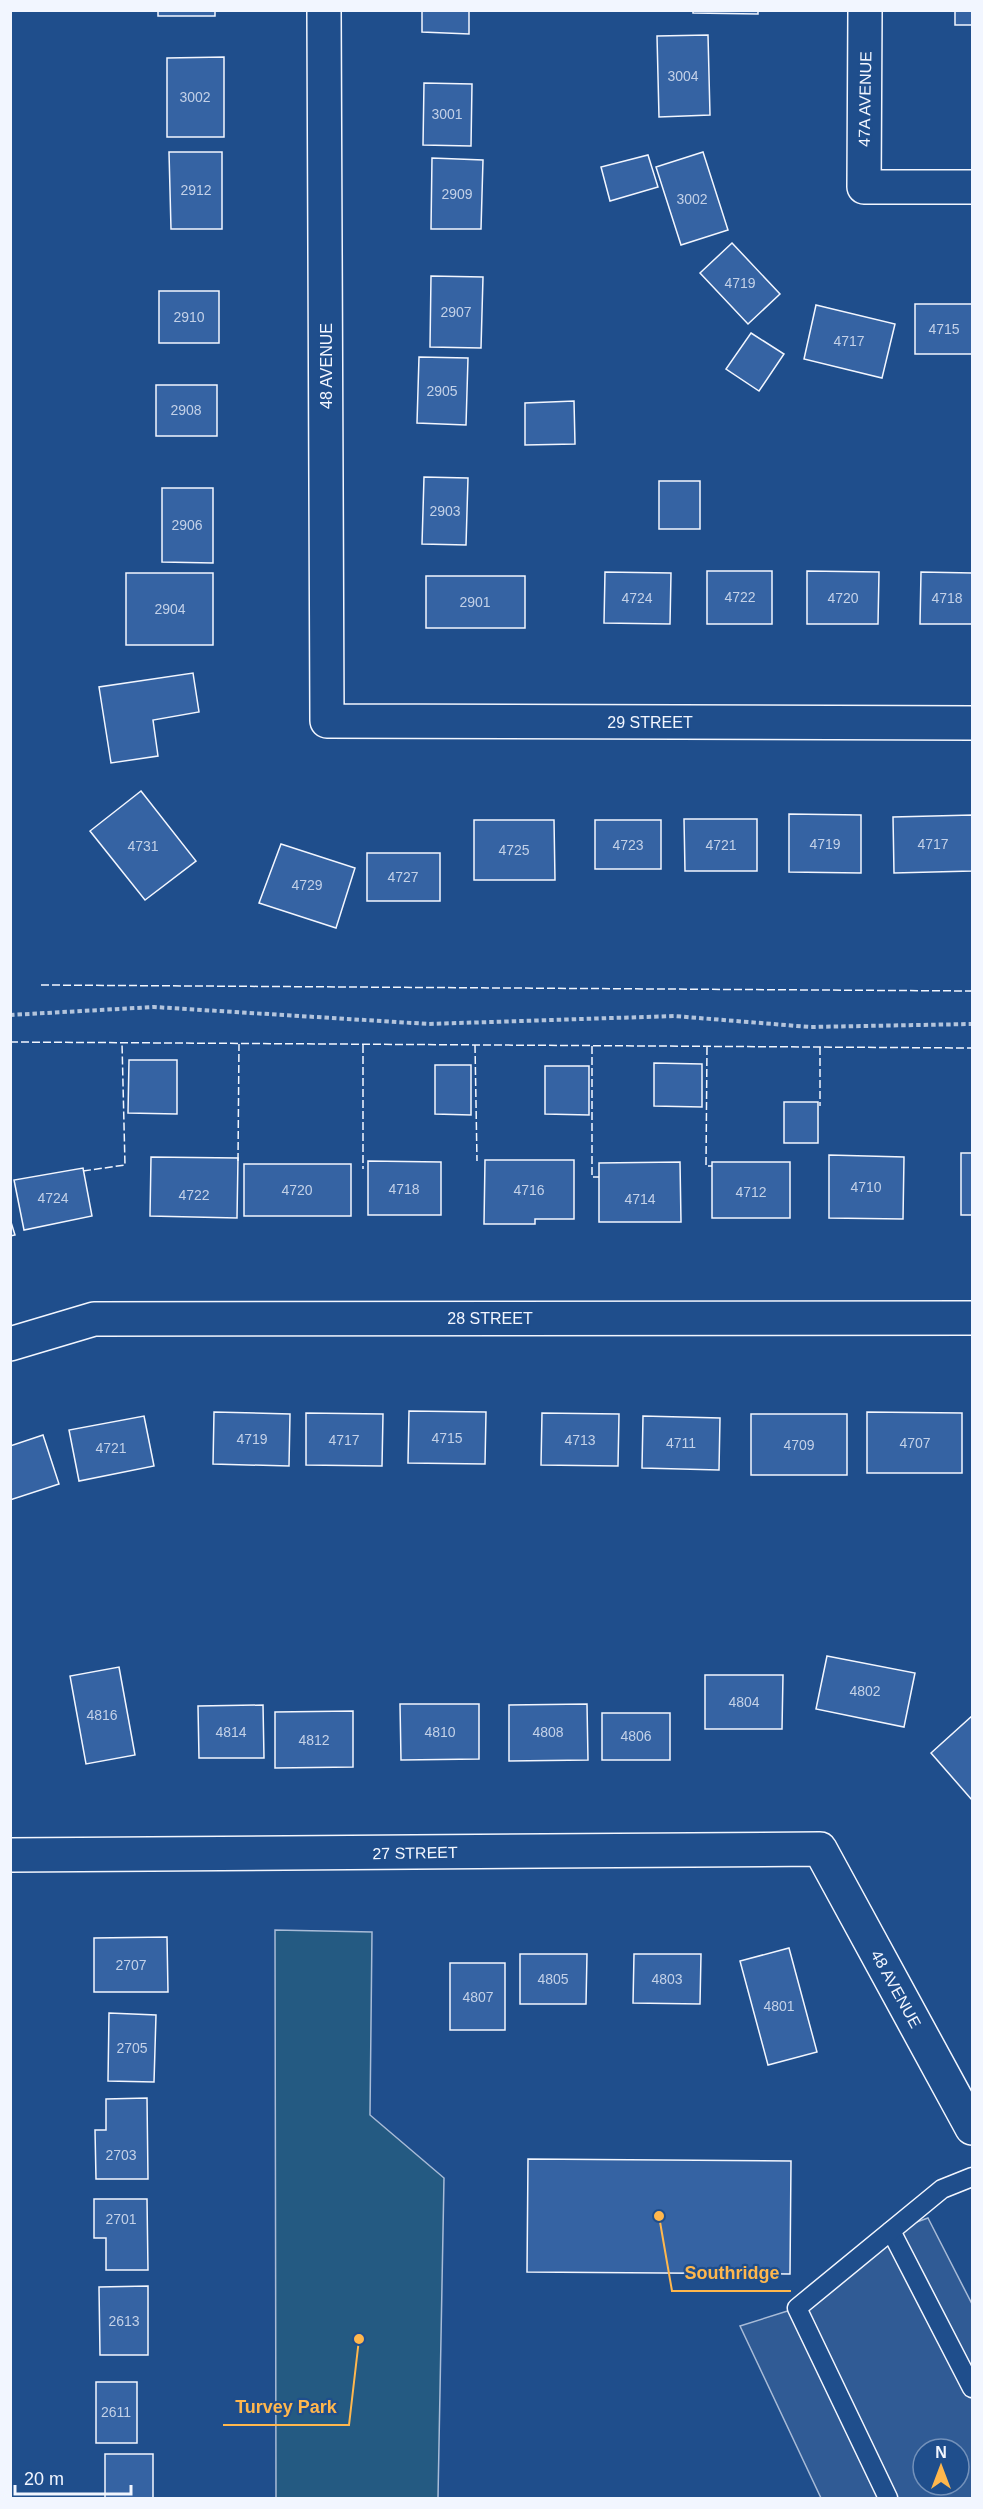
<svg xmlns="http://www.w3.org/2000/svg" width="983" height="2509" font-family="Helvetica,sans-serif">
<rect width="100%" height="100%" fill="#1f4e8c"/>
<polygon fill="#245a82" stroke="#a8bbd7" stroke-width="1.5" points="275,1930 372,1932 370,2115 444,2178 438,2498 276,2498"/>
<path fill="#305b95" stroke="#a8bbd7" stroke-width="1.5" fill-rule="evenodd" d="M928,2218L972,2304V2498H821L740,2326L797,2308L891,2231ZM923,2449H959V2485H923Z"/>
<g fill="#3563a3" stroke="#f2f6ff" stroke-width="1.5">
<rect x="158" y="10" width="57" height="6"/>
<polygon points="422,10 469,10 469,34 422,32"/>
<polygon points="693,10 758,10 758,14 693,13"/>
<rect x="955" y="10" width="17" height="15"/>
<polygon points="708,35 710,115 659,117 657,36"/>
<polygon points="224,57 224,137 167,137 167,58"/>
<polygon points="424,83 472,84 471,146 423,145"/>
<polygon points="169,152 222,152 222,229 171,229"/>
<polygon points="703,152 728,230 681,245 656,167"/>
<polygon points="648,155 658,187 610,201 601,167"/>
<polygon points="432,158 483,160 481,229 431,229"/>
<polygon points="732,243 780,294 748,324 700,273"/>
<polygon points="431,276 483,277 481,348 430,347"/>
<rect x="159" y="291" width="60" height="52"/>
<rect x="915" y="304" width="57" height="50"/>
<polygon points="816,305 895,324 882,378 804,359"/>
<polygon points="751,333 784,354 759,391 726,369"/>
<polygon points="419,357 468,358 466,425 417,423"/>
<rect x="156" y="385" width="61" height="51"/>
<polygon points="574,401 575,444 525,445 525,403"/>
<polygon points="424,477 468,478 466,545 422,544"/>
<rect x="659" y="481" width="41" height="48"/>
<polygon points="162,488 213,488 213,563 162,562"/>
<rect x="707" y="571" width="65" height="53"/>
<polygon points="807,571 879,572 878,624 807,624"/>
<polygon points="605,572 671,573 670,624 604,623"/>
<polygon points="921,572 972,573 972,624 920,624"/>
<rect x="126" y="573" width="87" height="72"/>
<rect x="426" y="576" width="99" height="52"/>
<polygon points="193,673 199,712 153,720 158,756 111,763 99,687"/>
<polygon points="141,791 196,861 145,900 90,831"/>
<polygon points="789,814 861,815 861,873 789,872"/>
<polygon points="972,815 972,871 894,873 893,817"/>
<polygon points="684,819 757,819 757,871 685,871"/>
<polygon points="474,820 554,820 555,880 474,880"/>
<rect x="595" y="820" width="66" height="49"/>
<polygon points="281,844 355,868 336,928 259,903"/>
<rect x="367" y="853" width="73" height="48"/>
<polygon points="129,1060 177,1060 177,1114 128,1113"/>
<polygon points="654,1063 702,1064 702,1107 654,1106"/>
<polygon points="435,1065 471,1065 471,1115 435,1114"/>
<polygon points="545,1066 589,1066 589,1115 545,1114"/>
<rect x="784" y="1102" width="34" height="41"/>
<rect x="961" y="1153" width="11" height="62"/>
<polygon points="829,1155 904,1157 903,1219 829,1218"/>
<polygon points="151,1157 238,1158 237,1218 150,1216"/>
<polygon points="485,1160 574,1160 574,1219 535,1219 535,1224 484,1224"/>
<polygon points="368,1161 441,1162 441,1215 368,1215"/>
<polygon points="680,1162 681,1222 599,1222 599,1163"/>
<rect x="712" y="1162" width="78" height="56"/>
<rect x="244" y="1164" width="107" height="52"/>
<polygon points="83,1168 92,1216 24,1230 14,1180"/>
<polygon points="10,1219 15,1235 10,1236"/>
<polygon points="409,1411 486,1412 485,1464 408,1463"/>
<polygon points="214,1412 290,1414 289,1466 213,1464"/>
<polygon points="867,1412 962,1413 962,1473 867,1473"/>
<polygon points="306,1413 383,1414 382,1466 306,1465"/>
<polygon points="542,1413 619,1414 618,1466 541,1465"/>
<rect x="751" y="1414" width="96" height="61"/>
<polygon points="144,1416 154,1466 79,1481 69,1430"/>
<polygon points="643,1416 720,1418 719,1470 642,1468"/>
<polygon points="43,1435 59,1484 10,1500 10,1446"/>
<polygon points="827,1656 915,1673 904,1727 816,1709"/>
<polygon points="119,1667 135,1755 86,1764 70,1676"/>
<polygon points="705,1675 783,1675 782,1729 705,1729"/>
<polygon points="400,1704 479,1704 479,1759 401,1760"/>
<polygon points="587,1704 588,1760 509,1761 509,1705"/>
<polygon points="263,1705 264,1758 199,1758 198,1706"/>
<polygon points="353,1711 353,1767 275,1768 275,1712"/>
<rect x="602" y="1713" width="68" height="47"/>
<polygon points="972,1716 972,1800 931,1753"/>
<polygon points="167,1937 168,1992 94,1992 94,1938"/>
<polygon points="789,1948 817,2052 768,2065 740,1961"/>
<polygon points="520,1954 587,1954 586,2004 520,2004"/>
<polygon points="634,1954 701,1954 700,2004 633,2003"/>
<rect x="450" y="1963" width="55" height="67"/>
<polygon points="109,2013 156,2015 154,2082 108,2081"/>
<polygon points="147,2098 148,2179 96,2179 95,2130 106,2130 106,2099"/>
<polygon points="528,2159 791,2161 790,2274 527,2272"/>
<polygon points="94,2199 147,2199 148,2270 106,2270 106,2238 94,2238"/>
<polygon points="148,2286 148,2355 100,2355 99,2287"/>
<rect x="96" y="2382" width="41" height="61"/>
<rect x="105" y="2454" width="48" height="44"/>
</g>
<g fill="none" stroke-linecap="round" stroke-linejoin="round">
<defs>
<g id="lane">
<polyline points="891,2231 972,2388"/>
<polyline points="888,2498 797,2308 942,2189 972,2177"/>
</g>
<g id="street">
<polyline points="324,10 327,721 972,723"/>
<polyline points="865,10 864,187 972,187"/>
<polyline points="10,1344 94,1319 972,1318"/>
<polyline points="10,1855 820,1849 972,2128"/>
</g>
</defs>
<use href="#lane" stroke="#f2f6ff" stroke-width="21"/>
<use href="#street" stroke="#f2f6ff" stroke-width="36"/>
<polyline stroke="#b3c4dc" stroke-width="4" stroke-dasharray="4.5 3" stroke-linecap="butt" points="10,1015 154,1007 429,1024 674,1016 810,1027 972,1024"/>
<use href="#lane" stroke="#1f4e8c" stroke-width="18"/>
<use href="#street" stroke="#1f4e8c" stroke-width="33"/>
<g stroke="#f2f6ff" stroke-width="1.5" stroke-dasharray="8 3" stroke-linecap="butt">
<polyline points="41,985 972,991"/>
<polyline points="10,1042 972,1048"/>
<polyline points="363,1045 363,1169"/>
<polyline points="475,1045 477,1161"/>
<polyline points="592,1046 592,1177 599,1177"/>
<polyline points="707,1047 706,1166 712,1166"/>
<polyline points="820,1047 820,1106"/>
<polyline points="238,1161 239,1044"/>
<polyline points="83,1171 125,1165 122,1043"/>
</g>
</g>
<g text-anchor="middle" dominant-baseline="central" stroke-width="4.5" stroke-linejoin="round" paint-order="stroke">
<g font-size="14" fill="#c3d1e8">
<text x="683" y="76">3004</text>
<text x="195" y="97">3002</text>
<text x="447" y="114">3001</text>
<text x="196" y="190">2912</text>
<text x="457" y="194">2909</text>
<text x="692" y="199">3002</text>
<text x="740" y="283">4719</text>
<text x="456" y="312">2907</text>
<text x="189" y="317">2910</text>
<text x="944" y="329">4715</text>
<text x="849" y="341">4717</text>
<text x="442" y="391">2905</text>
<text x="186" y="410">2908</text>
<text x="445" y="511">2903</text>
<text x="187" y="525">2906</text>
<text x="740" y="597">4722</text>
<text x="637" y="598">4724</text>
<text x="843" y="598">4720</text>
<text x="947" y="598">4718</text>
<text x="475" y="602">2901</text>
<text x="170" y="609">2904</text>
<text x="825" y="844">4719</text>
<text x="933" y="844">4717</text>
<text x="628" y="845">4723</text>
<text x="721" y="845">4721</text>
<text x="143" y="846">4731</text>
<text x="514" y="850">4725</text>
<text x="403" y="877">4727</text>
<text x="307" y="885">4729</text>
<text x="866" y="1187">4710</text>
<text x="404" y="1189">4718</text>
<text x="297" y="1190">4720</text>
<text x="529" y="1190">4716</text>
<text x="751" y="1192">4712</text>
<text x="194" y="1195">4722</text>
<text x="53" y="1198">4724</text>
<text x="640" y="1199">4714</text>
<text x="447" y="1438">4715</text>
<text x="252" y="1439">4719</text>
<text x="344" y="1440">4717</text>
<text x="580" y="1440">4713</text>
<text x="681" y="1443">4711</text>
<text x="915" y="1443">4707</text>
<text x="799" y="1445">4709</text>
<text x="111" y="1448">4721</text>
<text x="865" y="1691">4802</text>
<text x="744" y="1702">4804</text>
<text x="102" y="1715">4816</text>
<text x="231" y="1732">4814</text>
<text x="440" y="1732">4810</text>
<text x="548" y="1732">4808</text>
<text x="636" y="1736">4806</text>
<text x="314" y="1740">4812</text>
<text x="131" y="1965">2707</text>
<text x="553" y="1979">4805</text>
<text x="667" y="1979">4803</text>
<text x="478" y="1997">4807</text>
<text x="779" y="2006">4801</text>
<text x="132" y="2048">2705</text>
<text x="121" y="2155">2703</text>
<text x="121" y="2219">2701</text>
<text x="124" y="2321">2613</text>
<text x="116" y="2412">2611</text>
</g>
<g font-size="16" fill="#f2f6ff" stroke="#1f4e8c">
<text transform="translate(865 99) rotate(-89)">47A AVENUE</text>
<text transform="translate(326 366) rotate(-90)">48 AVENUE</text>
<text x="650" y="722">29 STREET</text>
<text x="490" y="1318">28 STREET</text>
<text transform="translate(415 1853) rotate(-1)">27 STREET</text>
<text transform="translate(896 1989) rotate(61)">48 AVENUE</text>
</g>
</g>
<path fill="none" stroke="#ffb74d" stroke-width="2" d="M659 2216L672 2291H791M359 2339L349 2425H223"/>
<g fill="#ffb74d" stroke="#1f4e8c" stroke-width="2">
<circle cx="659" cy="2216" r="6"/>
<circle cx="359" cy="2339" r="6"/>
</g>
<g font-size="18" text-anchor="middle" font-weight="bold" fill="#ffb74d" stroke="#1f4e8c" stroke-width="4.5" stroke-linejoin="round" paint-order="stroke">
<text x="732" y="2279">Southridge</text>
<text x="286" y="2413">Turvey Park</text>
</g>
<rect width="983" height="2509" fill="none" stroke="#f2f6ff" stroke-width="24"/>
<g transform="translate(941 2467)"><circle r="28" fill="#1f4e8c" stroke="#7391ba" stroke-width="1.5"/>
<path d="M0-4.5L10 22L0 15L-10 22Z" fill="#ffb74d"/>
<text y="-9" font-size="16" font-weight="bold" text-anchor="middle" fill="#f2f6ff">N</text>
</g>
<path d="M15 2485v9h116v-9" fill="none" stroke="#f2f6ff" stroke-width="3"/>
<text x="24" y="2485" font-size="18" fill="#f2f6ff" stroke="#1f4e8c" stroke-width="4.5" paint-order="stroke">20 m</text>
</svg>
